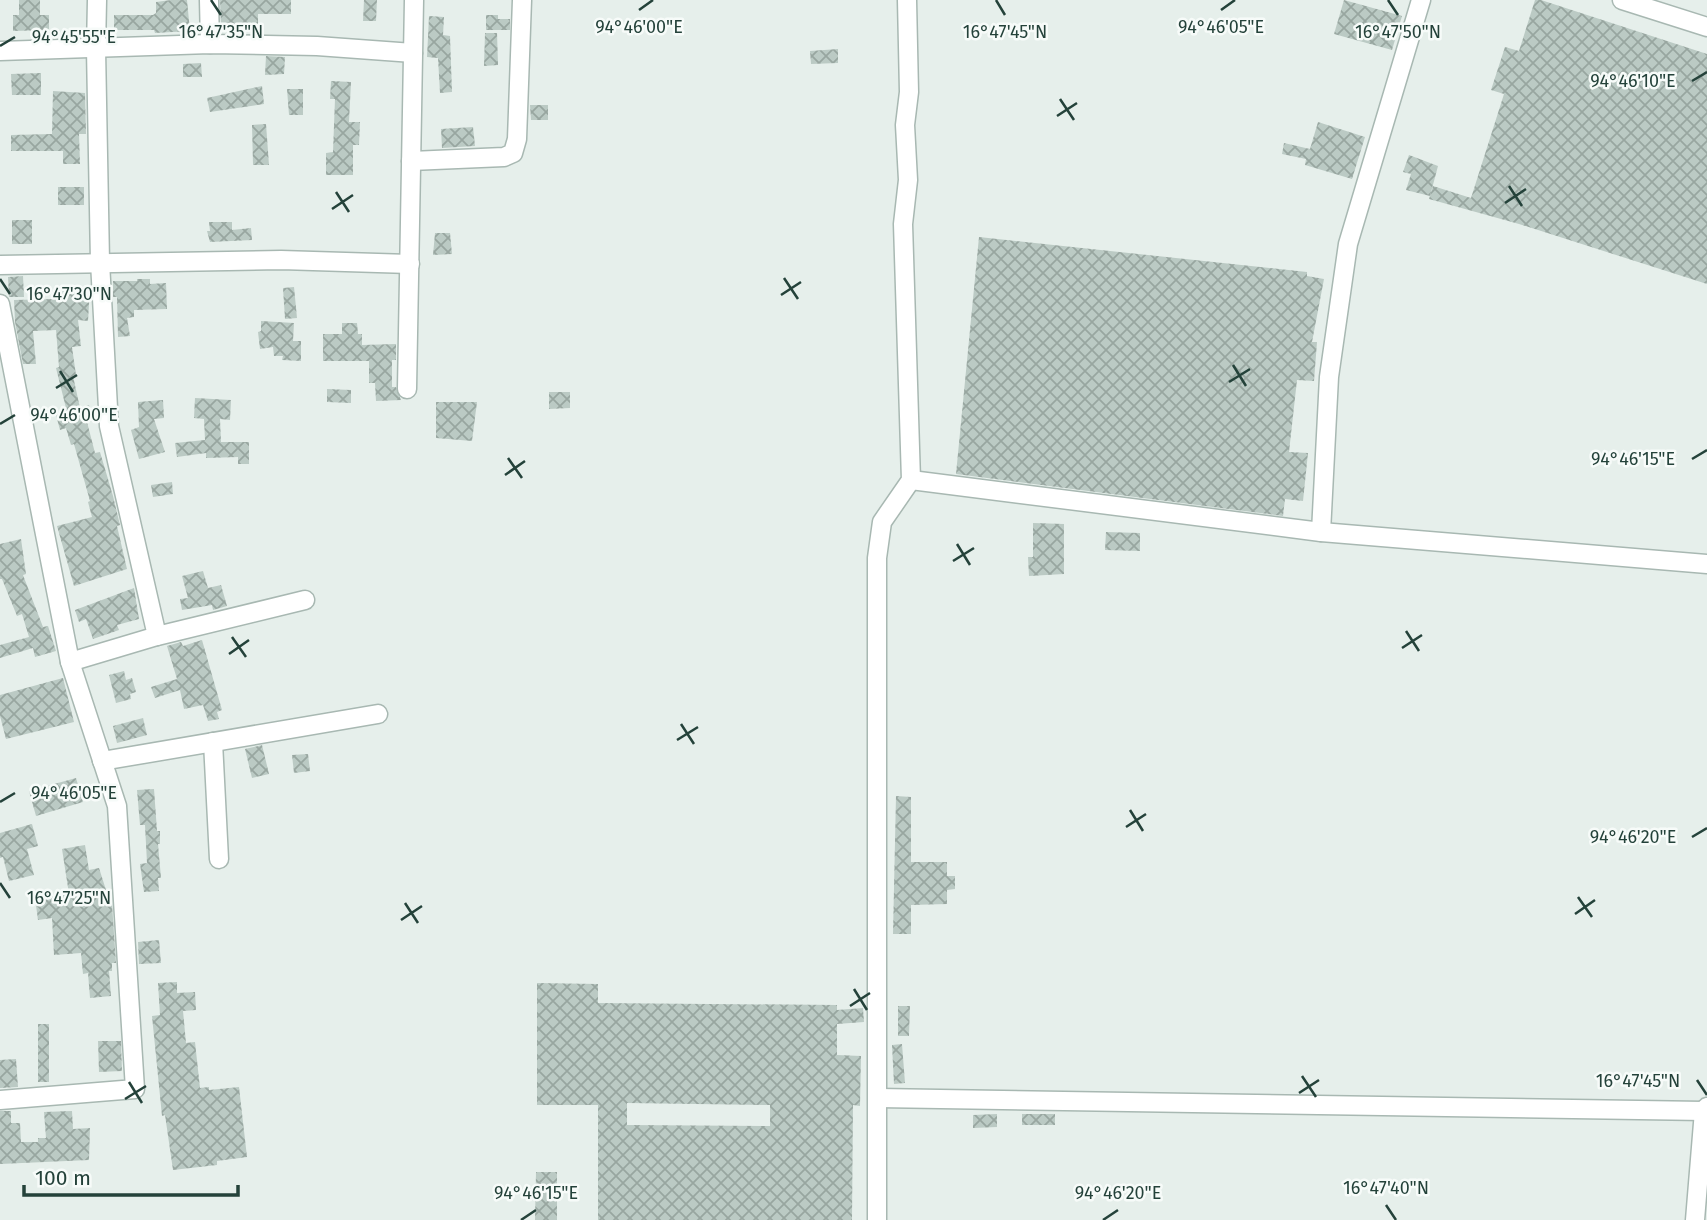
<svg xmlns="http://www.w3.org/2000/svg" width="1707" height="1220" font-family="'Fira Sans',sans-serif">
<defs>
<pattern id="building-cross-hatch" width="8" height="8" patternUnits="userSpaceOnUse" patternTransform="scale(1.75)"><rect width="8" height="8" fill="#bbcac4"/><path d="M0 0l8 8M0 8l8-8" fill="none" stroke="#98a6a0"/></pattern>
</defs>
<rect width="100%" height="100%" fill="#e6efeb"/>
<g fill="url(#building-cross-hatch)" fill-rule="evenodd">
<polygon points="19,0 40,0 40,15 49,15 49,30 13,31 13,15 19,15"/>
<polygon points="171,0 187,0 190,31 155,33 154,30 114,30 114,15 153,15 156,13 156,2"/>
<polygon points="220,0 291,0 291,14 258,14 258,25 221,25"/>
<polygon points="364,0 377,0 376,21 363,21"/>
<polygon points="1344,0 1402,16 1392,50 1334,34"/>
<polygon points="1535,0 1541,0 1707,54 1707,284 1519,224 1429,199 1433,186 1471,198 1504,94 1491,90 1505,47 1519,51"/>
<polygon points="486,15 498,15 498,19 510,19 510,30 486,30"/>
<polygon points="429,16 444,17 443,35 450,36 452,92 440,93 438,58 427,57"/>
<polygon points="485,33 497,33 498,65 484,66"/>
<polygon points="838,49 838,63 811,64 810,51"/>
<polygon points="266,56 285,57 284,74 265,75"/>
<polygon points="201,63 202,77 183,77 183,64"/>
<polygon points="41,73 41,95 12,95 11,74"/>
<polygon points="331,81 351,82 349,122 360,122 359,145 353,145 353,175 326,175 326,153 333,152 335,99 330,99"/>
<polygon points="262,86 264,104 210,112 207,98"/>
<polygon points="287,89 303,89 303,115 289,115"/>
<polygon points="53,91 85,93 86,134 79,134 80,164 63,164 63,151 11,151 11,135 52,134"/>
<polygon points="530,105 548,105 548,120 531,120"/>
<polygon points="1318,122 1365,137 1352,179 1305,165 1306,159 1282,154 1284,143 1310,149"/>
<polygon points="266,124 269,165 253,165 252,125"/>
<polygon points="473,127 475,146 442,148 441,129"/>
<polygon points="1409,155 1438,166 1430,196 1406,190 1411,174 1403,172"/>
<rect x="58" y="187" width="26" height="18"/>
<rect x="12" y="220" width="20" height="24"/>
<polygon points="209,222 232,222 232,230 251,228 252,240 210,242 207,231 210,231"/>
<polygon points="435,233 450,233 452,254 433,255"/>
<polygon points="979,237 1307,272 1307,276 1324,279 1312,342 1317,342 1314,381 1297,380 1289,452 1308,453 1303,501 1285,499 1283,516 956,474"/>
<polygon points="23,276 24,297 9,297 8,277"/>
<polygon points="137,279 150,279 150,284 166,283 167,309 134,310 134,317 127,318 130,336 118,337 117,297 113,297 113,281 137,281"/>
<polygon points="56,286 90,288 88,321 78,320 81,346 72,347 76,375 73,376 80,408 89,405 93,421 87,422 95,453 100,452 113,496 120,525 117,526 127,569 74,586 57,526 92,517 88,502 90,501 74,444 71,445 66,428 60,430 56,415 67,412 56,368 59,367 56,330 33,331 36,364 23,364 15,322 14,300 55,299"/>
<polygon points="294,287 297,318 285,319 283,288"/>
<polygon points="261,321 294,323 293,341 301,341 301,361 282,360 283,356 274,356 273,347 260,349 258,332 261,331"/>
<polygon points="342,323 357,323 358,334 362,334 362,345 396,344 396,360 392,360 392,387 396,387 401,400 376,401 375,383 369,383 369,361 323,361 323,334 342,334"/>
<polygon points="327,389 351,390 351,403 327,402"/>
<polygon points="549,392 570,392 570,408 549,409"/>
<polygon points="195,398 231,400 230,420 220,419 221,442 249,442 249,464 238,464 238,457 206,458 206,453 177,457 175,443 205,440 204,419 194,418"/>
<polygon points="163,400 164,418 154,419 165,452 139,459 131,430 139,427 138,402"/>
<polygon points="436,402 477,402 472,441 436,438"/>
<polygon points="172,482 173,494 153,497 151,485"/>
<polygon points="1033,523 1064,524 1064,574 1029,576 1028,557 1033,557"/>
<polygon points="1106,532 1140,533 1140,551 1105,550"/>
<polygon points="21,539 26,574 23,575 43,627 48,626 56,651 35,657 33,648 0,658 0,645 29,637 22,614 17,616 2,579 0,579 0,544"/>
<polygon points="203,571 208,588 221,585 227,606 213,610 212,605 182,610 180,599 188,598 182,576"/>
<polygon points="134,588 139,619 117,625 119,630 93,639 86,619 79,622 75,610"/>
<polygon points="202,640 222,710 217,712 219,719 208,721 203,705 184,709 180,690 155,698 151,687 177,679 167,646 181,642 183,646"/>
<polygon points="124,671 126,680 132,678 136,692 130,694 131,699 116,703 109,675"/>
<polygon points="63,678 74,722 6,739 0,716 0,695"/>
<polygon points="143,718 147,735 117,743 113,726"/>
<polygon points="262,745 269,774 252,778 245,749"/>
<polygon points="308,754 310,771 294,773 292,755"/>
<polygon points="76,778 83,802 36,816 29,791"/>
<polygon points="154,789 157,831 160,831 160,844 158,844 161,878 158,878 159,891 144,892 140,864 147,863 145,825 140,825 137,790"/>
<polygon points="896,796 911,797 911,862 947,862 947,876 955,876 955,889 947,890 947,904 911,905 911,934 893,934"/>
<polygon points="32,824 38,846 27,849 34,875 9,881 3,857 0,858 0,833"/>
<polygon points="85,845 89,870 99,868 106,890 111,889 116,963 112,963 112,971 109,971 111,996 90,998 88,973 83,974 81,953 54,955 52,918 38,920 35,898 69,894 62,849"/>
<polygon points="159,940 161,963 139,964 138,942"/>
<polygon points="177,982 177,993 195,992 196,1010 183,1011 186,1043 195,1042 200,1088 209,1087 209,1090 239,1087 247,1157 217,1161 217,1165 173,1170 165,1115 162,1116 152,1016 160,1015 158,983"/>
<path d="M537,983L598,984V1003L837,1005V1010L863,1008L864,1022L837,1024V1055L861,1056L860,1106L853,1105L852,1220H598V1105H537ZM627,1103L770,1105V1126L627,1125Z"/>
<polygon points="898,1006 910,1006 909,1036 898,1036"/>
<rect x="38" y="1024" width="11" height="58"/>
<polygon points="98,1041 121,1041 122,1071 99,1072"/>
<polygon points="902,1044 905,1083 894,1084 892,1045"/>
<polygon points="16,1059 18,1087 0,1088 0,1060"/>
<polygon points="0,1111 11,1111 11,1123 20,1123 21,1142 38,1142 38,1138 46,1138 44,1112 72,1111 73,1129 90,1128 89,1160 0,1164"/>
<polygon points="997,1114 997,1127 973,1128 973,1115"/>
<rect x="1022" y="1114" width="33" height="11"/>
<polygon points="536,1172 557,1172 557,1220 535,1220"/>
</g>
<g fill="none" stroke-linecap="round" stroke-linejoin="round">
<defs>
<g id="minor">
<polyline points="209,0 210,44"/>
<polyline points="1622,0 1707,27"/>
<polyline points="0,51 210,44 317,46 413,53"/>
<polyline points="411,161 504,157 513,153 517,139 522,0"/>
<polyline points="0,265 281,260 410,264"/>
<polyline points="0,304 70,662 117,806 135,1089 0,1100"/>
<polyline points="407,389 414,0"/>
<polyline points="911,480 1321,532 1707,564"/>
<polyline points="1321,532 1329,377 1348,244 1421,0"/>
<polyline points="157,636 305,600"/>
<polyline points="70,662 157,636 109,426 100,262 96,49 97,0"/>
<polyline points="213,742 219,859"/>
<polyline points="102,761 378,714"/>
<polyline points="878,1098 1704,1111"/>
<polyline points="877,1220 877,558 882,522 911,480 903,224 908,180 905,125 909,92 907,0"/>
<polyline points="1695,1220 1704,1111 1707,1107"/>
</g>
</defs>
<use href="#minor" stroke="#a8b8b2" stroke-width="21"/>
<use href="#minor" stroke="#fff" stroke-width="18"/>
</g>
<path fill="none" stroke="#24423a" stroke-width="2.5" d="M211,0L221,15M996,0L1005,15M1388,0L1398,15M639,10L653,0M1221,10L1235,0M0,46L15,37M1692,81L1707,72M1060,99L1074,120M1057,116L1077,103M1509,186L1522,206M336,192L349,212M1505,203L1526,189M332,209L353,195M784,278L798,299M0,279L10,294M781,295L801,282M1233,365L1246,386M60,371L73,392M1229,382L1250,369M56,388L77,375M0,424L15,415M508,458L522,478M1692,459L1707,450M505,475L525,461M957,544L970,565M953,561L974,548M1406,631L1419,651M232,637L246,657M1402,648L1422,635M229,654L249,640M681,724L694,744M677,740L698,727M0,802L15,793M1130,810L1143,831M1126,827L1146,814M1692,837L1707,828M0,883L10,898M1578,897L1592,917M405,903L418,923M1575,914L1595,900M401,920L422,906M854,989L867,1010M850,1006L870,993M1302,1076L1316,1097M1697,1080L1707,1095M129,1082L142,1103M1299,1093L1319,1080M125,1099L146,1086M1386,1205L1396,1220M521,1220L536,1210M1103,1220L1118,1210"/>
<g font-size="18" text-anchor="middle" fill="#24423a" stroke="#f7fbf9" stroke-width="5" stroke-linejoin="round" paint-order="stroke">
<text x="639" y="33">94°46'00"E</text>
<text x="1221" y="33">94°46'05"E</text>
<text x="1398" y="38">16°47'50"N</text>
<text x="221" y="38">16°47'35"N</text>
<text x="1005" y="38">16°47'45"N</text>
<text x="74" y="43">94°45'55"E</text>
<text x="1633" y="87">94°46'10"E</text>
<text x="69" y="300">16°47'30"N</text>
<text x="74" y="421">94°46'00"E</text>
<text x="1633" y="465">94°46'15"E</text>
<text x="74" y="799">94°46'05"E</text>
<text x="1633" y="843">94°46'20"E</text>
<text x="69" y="904">16°47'25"N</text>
<text x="1638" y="1087">16°47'45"N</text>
<text x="1386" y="1194">16°47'40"N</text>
<text x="536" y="1199">94°46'15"E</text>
<text x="1118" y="1199">94°46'20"E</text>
</g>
<path d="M24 1185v10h214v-10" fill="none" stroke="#24423a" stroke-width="3.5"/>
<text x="35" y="1185" font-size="21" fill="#24423a" stroke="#f7fbf9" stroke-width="5" paint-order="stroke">100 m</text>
</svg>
